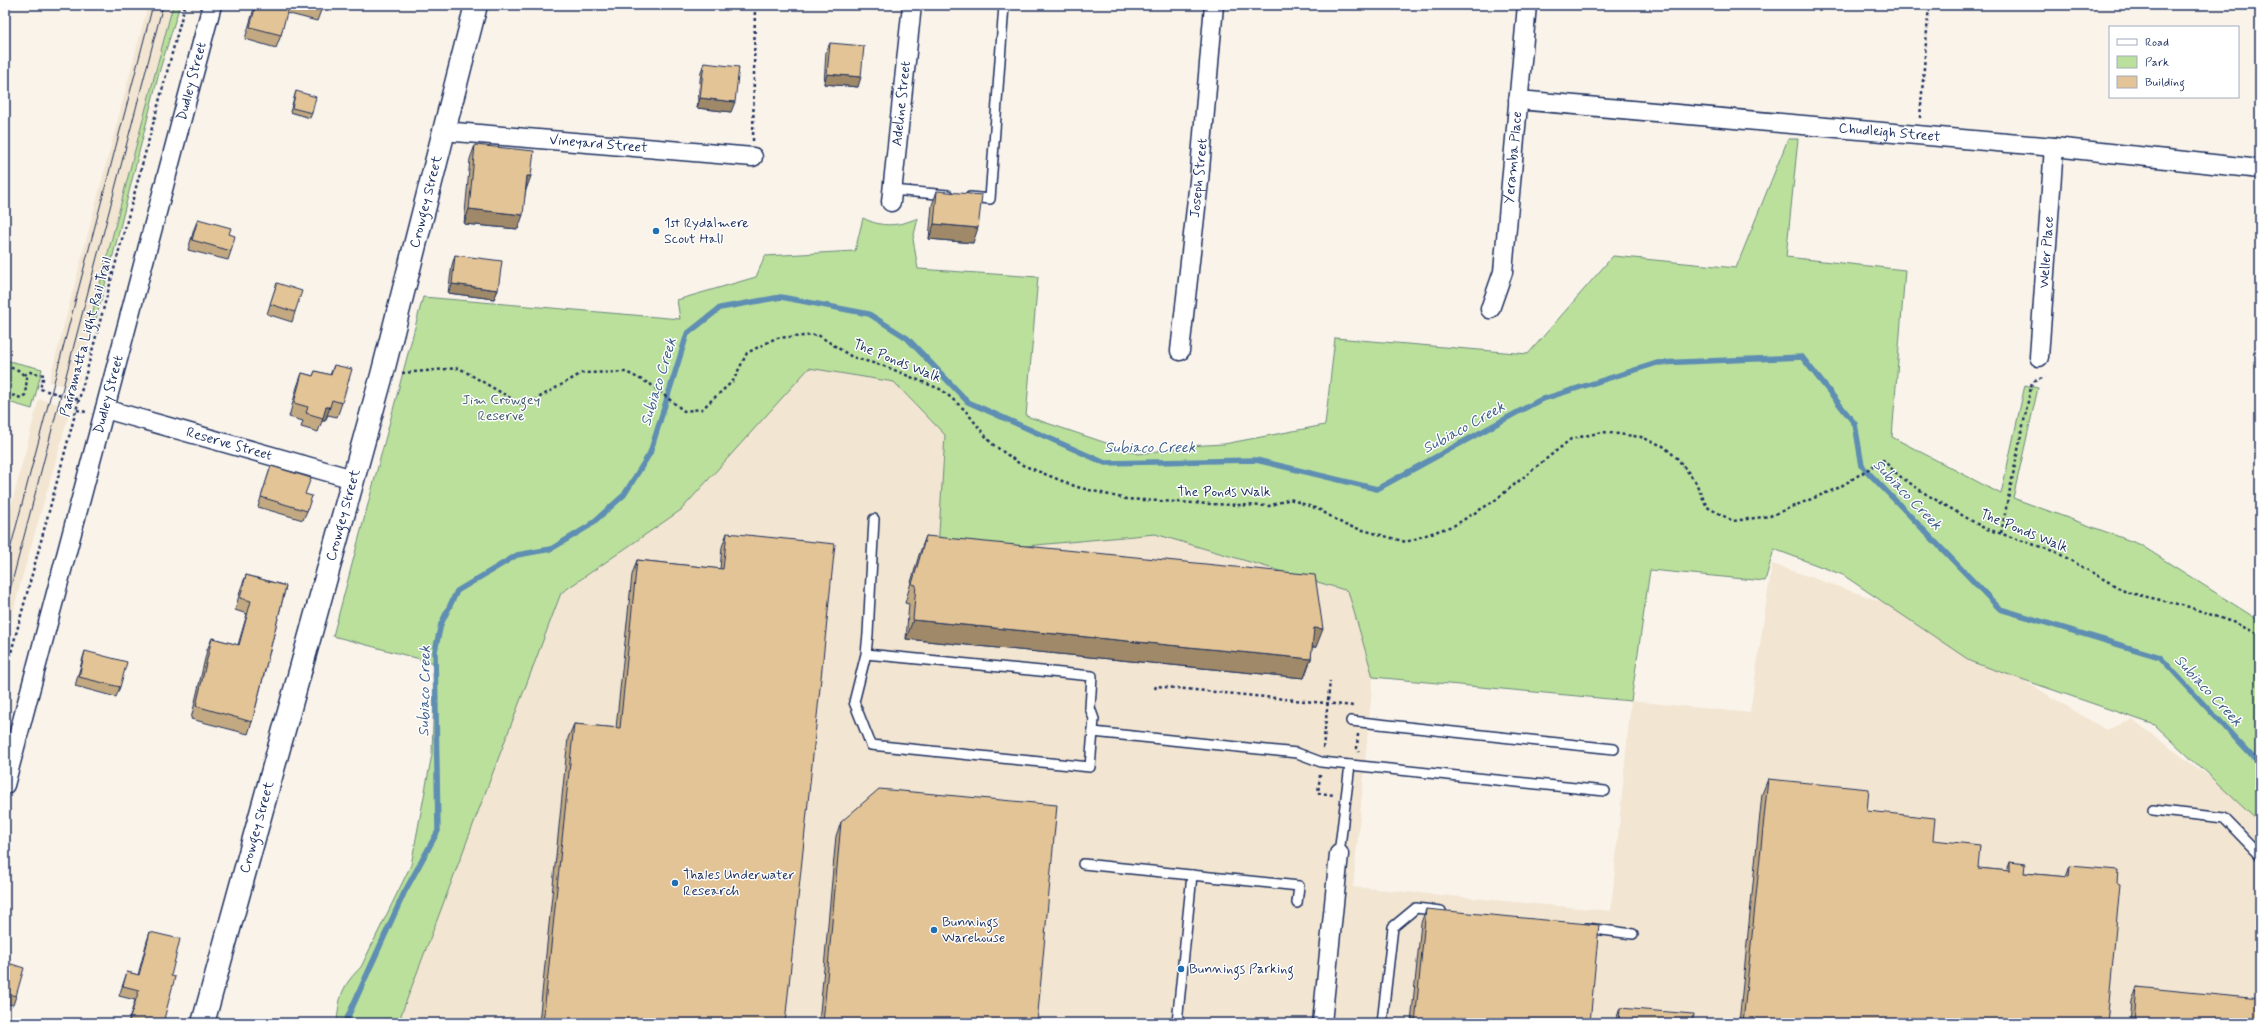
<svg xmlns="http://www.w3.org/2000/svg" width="2265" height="1028" font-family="Mynerve,sans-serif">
<rect width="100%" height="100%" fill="#f9f3ea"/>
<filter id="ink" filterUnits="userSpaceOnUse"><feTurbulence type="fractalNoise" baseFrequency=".025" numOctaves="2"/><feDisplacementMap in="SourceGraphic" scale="8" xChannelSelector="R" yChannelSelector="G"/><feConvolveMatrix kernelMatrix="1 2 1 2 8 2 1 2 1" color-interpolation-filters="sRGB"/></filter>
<g filter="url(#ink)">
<g fill="#f2e5d1">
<polygon points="148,5 173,5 91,318 94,319 76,389 49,382"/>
<polygon points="808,368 894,382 945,435 938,549 982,550 1155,534 1348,591 1373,677 1353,887 1611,911 1631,701 1750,713 1772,564 1909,611 2106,730 2133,720 2260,815 2260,1023 402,1023 400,1015 561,593 681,510"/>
<polygon points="39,399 63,405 62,412 69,414 20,585 5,645 5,530"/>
</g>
<g fill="#bbe09b" stroke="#6b887c">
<polygon points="173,5 180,5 160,69 109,271 106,270 104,280 106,281 96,319 91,318"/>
<path d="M1788,139H1798L1786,257L1905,270L1892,437L2001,494L2025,385L2038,388L2013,498L2139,544L2260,621V823L2155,725L1972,662L1843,575L1774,549L1765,581L1650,570L1631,701L1373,677L1348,591L1155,534L982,550L938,549L945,435L894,382L809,368L681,510L561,593L401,1015L402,1023H337C339,996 342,986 361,967L411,865L432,754L435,663L333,636L423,297L680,319L677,300L756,277L765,256L855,251L863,218C882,228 899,226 918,218L913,239L918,269L1038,277L1026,416L1139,454L1187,446L1224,444L1325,425L1335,338L1528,354L1613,256L1736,268Z"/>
<polygon points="5,360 42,369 32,409 5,401"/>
</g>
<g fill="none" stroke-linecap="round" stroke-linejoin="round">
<polyline stroke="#5e8eb3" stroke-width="5.5" points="345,1023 404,893 438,831 435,651 441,624 457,591 517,555 551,549 589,526 624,495 650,453 687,334 720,308 781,297 869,314 907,338 968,402 1105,463 1256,460 1377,489 1540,400 1657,363 1802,357 1855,424 1862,466 2000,609 2160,657 2260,765"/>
<defs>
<g id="lane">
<polyline points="892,190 948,195"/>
<polyline points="970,197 990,199 1004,5"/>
<polyline points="866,654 1092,676 1090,708 1094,719 1090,767 871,745 854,702 866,654 868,634 874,519"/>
<polyline points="1351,721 1614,749"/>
<polyline points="1093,732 1297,753 1321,762 1605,791"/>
<polyline points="2153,810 2224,818 2260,855"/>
<polyline points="1339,854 1350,765"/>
<polyline points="1083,864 1299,886 1297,903"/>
<polyline points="1587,928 1633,934"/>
<polyline points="1177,1023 1192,875"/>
<polyline points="1382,1023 1393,927 1416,908 1441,911"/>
</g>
<g id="street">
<path id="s1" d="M1518,100L2054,147L2260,169"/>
<path id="s2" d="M443,131L753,157"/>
<path id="s3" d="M891,202L912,5"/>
<path id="s4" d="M1490,309L1503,272L1527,5"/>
<path id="s5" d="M1180,351L1199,181L1214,5"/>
<path id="s6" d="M2039,357L2054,147"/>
<path id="s7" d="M105,409L353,479"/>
<path id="s8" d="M5,785L212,5"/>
<polyline points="1322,1023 1339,854"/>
</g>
<g id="secondary">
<path id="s9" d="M203,1023L382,375L476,5"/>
</g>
</defs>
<use href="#lane" stroke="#1b2f5e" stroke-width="12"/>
<use href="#street" stroke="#1b2f5e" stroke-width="21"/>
<use href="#secondary" stroke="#1b2f5e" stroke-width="25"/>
<g stroke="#1b2f5e" stroke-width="2.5" stroke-dasharray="3 3" stroke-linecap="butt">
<polyline points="1920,118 1929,5"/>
<polyline points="753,141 755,5"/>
<polyline points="5,366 18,370 27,378 25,395 21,398 5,393"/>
<polyline points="402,373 459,368 524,406 582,373 626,372 650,384 684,411 702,409 733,381 747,353 776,338 818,335 852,357 887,367 942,390 965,410 991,443 1020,464 1077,487 1126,499 1210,504 1269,506 1290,499 1320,510 1345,525 1406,542 1455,525 1494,501 1571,439 1603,432 1641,437 1663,446 1677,458 1695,481 1707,507 1733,521 1770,516 1838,488 1883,460 1898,475 1926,494 1984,528 2056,552 2126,592 2186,606 2235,623 2260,635"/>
<polyline points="24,375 30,372 44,375 40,389 80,400"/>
<polyline points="77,410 86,412"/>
<polyline points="2001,533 2032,382 2045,377"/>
<polyline points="5,675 185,5"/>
<polyline points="1155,689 1156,686 1354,706"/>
<polyline points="1358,734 1357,748 1359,752"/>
<polyline points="1323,748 1330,681"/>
<polyline points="1320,775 1318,793 1334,795"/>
</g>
<use href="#lane" stroke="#fff" stroke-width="9"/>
<use href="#street" stroke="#fff" stroke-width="18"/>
<use href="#secondary" stroke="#fff" stroke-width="22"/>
<g stroke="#1b2f5e" stroke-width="1">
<polyline points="5,569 153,5"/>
<polyline points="5,609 163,5"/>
</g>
</g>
<g fill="#c3a981" stroke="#1b2f5e">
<polygon points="254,5 323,5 317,21 286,13 281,35 276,48 245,39 255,5"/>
<polygon points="830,43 858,87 824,84 826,52"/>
<polygon points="704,63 731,112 697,108 701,72"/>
<polygon points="296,91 312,113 310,118 290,112"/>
<polygon points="475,145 526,190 518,229 464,224 470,159"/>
<polygon points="937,191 973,243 929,239 932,205"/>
<polygon points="198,219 229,234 231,251 228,260 188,250 194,229"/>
<polygon points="455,255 498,290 494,299 448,293 452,265"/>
<polygon points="277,283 295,312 292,322 267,314"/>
<polygon points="334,365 342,403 337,417 328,415 325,421 322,421 318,432 301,427 303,421 289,417 297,387 302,373 313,376 315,371 330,375"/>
<polygon points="271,466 305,494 307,511 303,520 258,507"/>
<polygon points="727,533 785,1023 539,1023 568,738 574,724 616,728 632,575 637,560 720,569 722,547"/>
<polygon points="926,536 1316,647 1312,647 1311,659 1304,678 906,639 909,604 905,603 919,555"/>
<polygon points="246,575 286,586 252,722 248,734 191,719 207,650 212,638 238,645 247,614 235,610 241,588"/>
<polygon points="85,651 120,687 116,697 75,686 82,661"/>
<polygon points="1768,779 1867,811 1978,868 2007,871 2010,862 2024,873 2066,877 2070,866 2117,883 2107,1023 1739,1023 1762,794"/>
<polygon points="841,822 1037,1023 819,1023 836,836"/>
<polygon points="1426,909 1590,1023 1411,1023 1421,923"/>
<polygon points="150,932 171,976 163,1023 128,1023 135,1000 119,996 127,972 138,975 147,941"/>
<polygon points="5,962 16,996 13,1005 5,1003"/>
<polygon points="2137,987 2260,1023 2130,1023 2132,1002"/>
<polygon points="1620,1008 1692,1023 1615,1023"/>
</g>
<g fill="#9f8969" stroke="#1b2f5e">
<polygon points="827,74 861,77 858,87 824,84"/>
<polygon points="700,98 735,102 731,112 697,108"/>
<polygon points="527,176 531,176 526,190"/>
<polygon points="469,209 523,215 518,229 464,224"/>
<polygon points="934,224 978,228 973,243 929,239"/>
<polygon points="452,284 498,290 494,299 448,293"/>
<polygon points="326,407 330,407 325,421 322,421"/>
<polygon points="913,620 1311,659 1304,678 906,639"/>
<polygon points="1314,628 1323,629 1316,647 1307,647"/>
</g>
<g fill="#e3c496" stroke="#1b2f5e">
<polygon points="256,5 289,5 281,35 250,27"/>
<polygon points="308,5 323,5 322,8"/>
<polygon points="830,43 864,46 861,77 827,74"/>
<polygon points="704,63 739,67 735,102 700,98"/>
<polygon points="296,91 316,97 312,113 292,108"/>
<polygon points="475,145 534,151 531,176 527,176 523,215 469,209"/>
<polygon points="937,191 982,195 978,228 934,224"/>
<polygon points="198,219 231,228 229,234 235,236 231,251 192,240"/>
<polygon points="455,255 502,261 498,290 452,284"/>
<polygon points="277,283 302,291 295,312 270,304"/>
<polygon points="334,365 352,369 342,403 332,400 330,407 326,407 323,418 306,413 308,407 294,403 302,373 313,376 315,371 331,375"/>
<polygon points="271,466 311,478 305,494 312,496 307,511 261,497"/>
<polygon points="727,533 835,544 785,1023 543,1023 574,724 620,728 637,560 723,569"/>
<polygon points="926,536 1315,575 1323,629 1314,628 1311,659 913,620 916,585 912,584"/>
<polygon points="246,575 286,586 252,722 196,706 212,638 239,645 251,601 240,598"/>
<polygon points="85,651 127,662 120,687 79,677"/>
<polygon points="1768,779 1869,789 1867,811 1935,818 1933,840 1980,845 1978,868 2010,871 2010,862 2025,864 2024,873 2069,877 2070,866 2118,870 2117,883 2120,884 2107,1023 1743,1023"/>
<polygon points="879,789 1057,805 1037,1023 823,1023 841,822"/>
<polygon points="1426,909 1599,925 1590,1023 1415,1023"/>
<polygon points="150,932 180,939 171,976 175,977 163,1023 136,1023 129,1021 139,990 123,986 127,972 139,975"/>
<polygon points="5,962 24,968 16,996 5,993"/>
<polygon points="2137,987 2260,999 2260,1023 2134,1023"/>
<polygon points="1620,1008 1693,1014 1692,1023 1619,1023"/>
</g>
</g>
<g fill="#1f6fb2" stroke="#fff" stroke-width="1.5">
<circle cx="656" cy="231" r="4"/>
<circle cx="675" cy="883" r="4"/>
<circle cx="934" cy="930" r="4"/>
<circle cx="1181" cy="969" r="4"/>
</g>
<g text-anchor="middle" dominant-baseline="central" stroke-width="3" stroke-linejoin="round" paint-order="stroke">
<g font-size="14" fill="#1b2f5e" stroke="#fff">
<text stroke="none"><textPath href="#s8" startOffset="728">Dudley Street</textPath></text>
<text stroke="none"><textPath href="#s3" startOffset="99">Adeline Street</textPath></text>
<text stroke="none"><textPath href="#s1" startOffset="373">Chudleigh Street</textPath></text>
<text stroke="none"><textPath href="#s2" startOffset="156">Vineyard Street</textPath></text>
<text stroke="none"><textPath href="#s4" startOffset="154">Yeramba Place</textPath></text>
<text stroke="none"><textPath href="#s5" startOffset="174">Joseph Street</textPath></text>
<text stroke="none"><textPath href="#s9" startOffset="851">Crowgey Street</textPath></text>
<text stroke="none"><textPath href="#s6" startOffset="105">Weller Place</textPath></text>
<text transform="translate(86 337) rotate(-75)">Parramatta Light Rail Trail</text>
<text transform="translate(897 361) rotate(22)">The Ponds Walk</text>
<text stroke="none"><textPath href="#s8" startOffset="404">Dudley Street</textPath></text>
<text stroke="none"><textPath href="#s7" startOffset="129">Reserve Street</textPath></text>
<text x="1224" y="492">The Ponds Walk</text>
<text stroke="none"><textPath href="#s9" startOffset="527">Crowgey Street</textPath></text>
<text transform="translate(2024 531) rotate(22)">The Ponds Walk</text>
<text stroke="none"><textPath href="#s9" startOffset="203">Crowgey Street</textPath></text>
</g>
<g font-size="14" fill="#1b2f5e" stroke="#fff" text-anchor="start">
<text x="664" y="223">1st Rydalmere<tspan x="664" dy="16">Scout Hall</tspan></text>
<text x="683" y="875">Thales Underwater<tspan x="683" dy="16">Research</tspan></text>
<text x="942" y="922">Bunnings<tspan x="942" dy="16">Warehouse</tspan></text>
<text x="1189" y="969">Bunnings Parking</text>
</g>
<g font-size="14" fill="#435b6d" stroke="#fff">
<text x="501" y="400">Jim Crowgey<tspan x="501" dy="16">Reserve</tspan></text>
</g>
<g font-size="15" font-style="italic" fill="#3c5e89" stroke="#fff">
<text transform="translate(659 382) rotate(-73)">Subiaco Creek</text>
<text transform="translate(1464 428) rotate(-29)">Subiaco Creek</text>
<text x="1150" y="448">Subiaco Creek</text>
<text transform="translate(1907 495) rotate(46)">Subiaco Creek</text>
<text transform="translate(425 691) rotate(-89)">Subiaco Creek</text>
<text transform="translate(2208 691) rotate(47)">Subiaco Creek</text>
</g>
</g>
<rect width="2265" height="1028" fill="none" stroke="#fff" stroke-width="20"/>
<rect x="10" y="10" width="2245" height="1008" fill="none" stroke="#1b2f5e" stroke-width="1.5" filter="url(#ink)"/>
<rect x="2109" y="26" width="130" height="72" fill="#ffffff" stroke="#a4acbf"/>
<rect x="2117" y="39" width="20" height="6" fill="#ffffff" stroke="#a4acbf"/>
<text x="2145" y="46" font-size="12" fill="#1b2f5e">Road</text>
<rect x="2117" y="56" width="20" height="12" fill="#bbe09b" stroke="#a4acbf"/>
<text x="2145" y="66" font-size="12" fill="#1b2f5e">Park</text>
<rect x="2117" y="76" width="20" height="12" fill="#e3c496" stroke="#a4acbf"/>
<text x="2145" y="86" font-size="12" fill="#1b2f5e">Building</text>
</svg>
